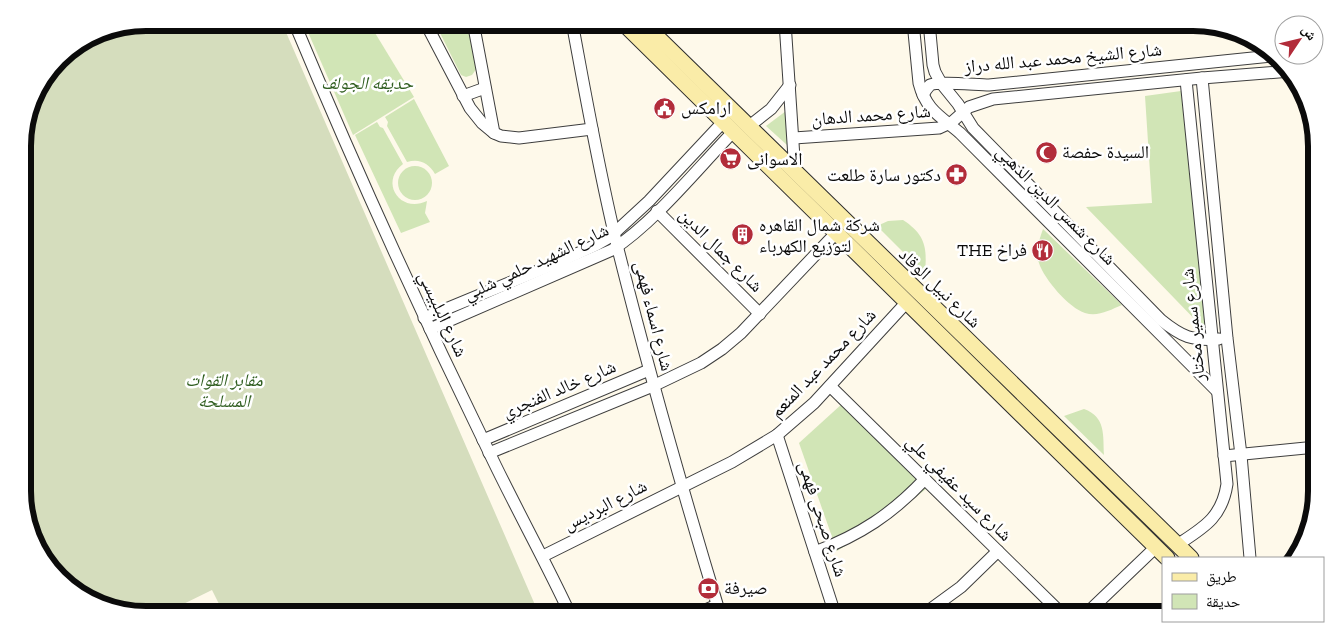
<svg xmlns="http://www.w3.org/2000/svg" width="1339" height="637" font-family="'Zilla Slab','Noto Naskh Arabic',serif">
<rect width="100%" height="100%" fill="#fef9ea"/>
<g fill="#d1e5b6">
<polygon points="304,23 369,23 414,97 353,135"/>
<polygon points="435,23 470,23 477,68 472,75 466,77 461,75"/>
<polygon points="1181,91 1206,331 1086,207 1152,203 1145,96"/>
<path d="M414,99L449,166L435,174C429,163 419,158 407,162L387,126L388,122L385,117Z"/>
<polygon points="786,111 787,145 766,126"/>
<path d="M377,122L380,127L383,128L403,164C379,182 400,214 427,201L425,213L430,222L401,233L355,135Z"/>
<circle cx="415" cy="183" r="17"/>
<path d="M903,220C926,235 927,248 925,274L877,226L888,221Z"/>
<path d="M1043,229L1122,305C1110,310 1098,317 1085,313C1069,308 1044,279 1039,263C1035,252 1039,240 1043,229Z"/>
<polygon points="843,403 926,489 886,521 837,551 799,443"/>
<path d="M1084,409C1106,417 1103,435 1104,455L1064,416Z"/>
</g>
<polygon fill="#d5ddbd" points="146,23 282,23 539,614 224,614 212,590 163,614 146,614 99,605 48,566 24,507 23,138 35,92 64,53 99,32"/>
<g fill="none" stroke-linecap="round" stroke-linejoin="round">
<defs>
<g id="street">
<path d="M294,22C355,168 420,311 489,452C515,507 545,560 570,614"/>
<polyline points="425,22 470,108 482,123 494,133 501,136 519,138 592,129"/>
<polyline points="473,22 494,133"/>
<path d="M572,22C586,97 599,172 617,245C648,369 683,492 720,614"/>
<polyline points="785,22 795,173"/>
<path d="M913,22L919,83C926,110 940,116 960,133L1217,391"/>
<path d="M929,22L933,65L935,72L941,83L958,104L973,128L1161,320C1182,337 1192,341 1219,339"/>
<polyline points="1202,78 1227,338 1241,455 1250,558"/>
<path d="M923,95C925,91 927,88 930,85C937,81 977,85 989,85L1272,56"/>
<polyline points="463,96 485,88"/>
<polyline points="748,127 771,109 790,85"/>
<polyline points="794,138 939,128 952,122 969,107 993,99 1202,78 1291,71"/>
<polyline points="657,211 760,314"/>
<polyline points="424,318 557,263 596,245 610,237 649,201 724,121"/>
<path d="M430,329L612,250C656,221 697,169 734,131"/>
<polyline points="830,386 1062,614"/>
<polyline points="777,435 835,614"/>
<polyline points="483,440 649,370"/>
<polyline points="489,453 653,386 701,363 722,349 741,333 836,233"/>
<polyline points="1224,456 1316,447"/>
<path d="M1177,545C1203,528 1222,518 1227,484L1186,80"/>
<path d="M815,552C860,535 892,514 925,479"/>
<polyline points="543,556 732,462 777,435 814,403 906,303"/>
<polyline points="696,614 717,605"/>
<polyline points="924,614 961,587 998,551"/>
<polyline points="1086,614 1156,547"/>
</g>
<g id="secondary">
<polyline points="622,22 1167,558"/>
<polyline points="642,22 1191,558"/>
</g>
</defs>
<use href="#street" stroke="#3e3e3e" stroke-width="13"/>
<use href="#secondary" stroke="#2d2d2d" stroke-width="17"/>
<use href="#street" stroke="#fff" stroke-width="11"/>
<use href="#secondary" stroke="#faeca8" stroke-width="15"/>
</g>
<defs>
<symbol id="civic-disc" viewBox="-11 -11 22 22"><circle r="9.5" fill="#b22c3a" stroke="#fff"/><path d="M-.6-6.5H3V-4.5H.6V-3L4-1V1h2V6H-6V1h2V-1L-.6-3ZM-1.2 2.5V6h2.4V2.5Z" fill="#fff"/></symbol>
<symbol id="mosque-disc" viewBox="-11 -11 22 22"><circle r="9.5" fill="#b22c3a" stroke="#fff"/><path d="M3.5-4.9A6 6 0 1 0 3.5 4.9A5 5 0 1 1 3.5-4.9Z" fill="#fff"/></symbol>
<symbol id="supermarket-disc" viewBox="-11 -11 22 22"><circle r="9.5" fill="#b22c3a" stroke="#fff"/><path d="M-6-5.5h2.5l.6 2H6L4.5 2H-2.5L-4.4-4H-6ZM-1.5 3.2a1.3 1.3 0 1 0 .1 0ZM3 3.2a1.3 1.3 0 1 0 .1 0Z" fill="#fff"/></symbol>
<symbol id="pharmacy-disc" viewBox="-11 -11 22 22"><circle r="9.5" fill="#b22c3a" stroke="#fff"/><path d="M-2-6h4v4h4v4h-4v4h-4v-4h-4v-4h4Z" fill="#fff"/></symbol>
<symbol id="building-disc" viewBox="-11 -11 22 22"><circle r="9.5" fill="#b22c3a" stroke="#fff"/><path d="M-4-6H4V6H1V3H-1V6H-4ZM-2.5-4.3h1.7v1.8h-1.7ZM.8-4.3h1.7v1.8H.8ZM-2.5-1h1.7V.8h-1.7ZM.8-1h1.7V.8H.8Z" fill="#fff"/></symbol>
<symbol id="restaurant-disc" viewBox="-11 -11 22 22"><circle r="9.5" fill="#b22c3a" stroke="#fff"/><path d="M-5-6h1v4h1v-4h1v4h1v-4h1v5L-1.5 .5V6h-2V.5L-5-1ZM5-6V6H3V1.5H1.5Q1.5-4 5-6Z" fill="#fff"/></symbol>
<symbol id="bank-disc" viewBox="-11 -11 22 22"><circle r="9.5" fill="#b22c3a" stroke="#fff"/><path d="M-6-4H6V4H-6ZM0-2.3a2.3 2.3 0 1 0 0 4.6a2.3 2.3 0 1 0 0-4.6Z" fill="#fff"/></symbol>
</defs>
<g fill-rule="evenodd">
<use href="#civic-disc" x="652" y="96" width="25" height="25"/>
<use href="#mosque-disc" x="1034" y="140" width="25" height="25"/>
<use href="#supermarket-disc" x="718" y="146" width="25" height="25"/>
<use href="#pharmacy-disc" x="944" y="162" width="25" height="25"/>
<use href="#building-disc" x="730" y="222" width="25" height="25"/>
<use href="#restaurant-disc" x="1030" y="238" width="25" height="25"/>
<use href="#bank-disc" x="696" y="576" width="25" height="25"/>
</g>
<g text-anchor="middle" dominant-baseline="central" stroke-width="5" stroke-linejoin="round" paint-order="stroke">
<g font-size="18" fill="#0b0b0b" stroke="#fff">
<text transform="translate(1063 58) rotate(-5)">شارع الشيخ محمد عبد الله دراز</text>
<text transform="translate(871 115) rotate(-4)">شارع محمد الدهان</text>
<text transform="translate(1056 205) rotate(45)">شارع شمس الدين الذهبي</text>
<text transform="translate(721 250) rotate(45)">شارع جمال الدين</text>
<text transform="translate(536 262) rotate(-25)">شارع الشهيد حلمي شلبي</text>
<text transform="translate(940 288) rotate(44)">شارع نبيل الوقاد</text>
<text transform="translate(443 314) rotate(65)">شارع البلبيسي</text>
<text transform="translate(654 316) rotate(76)">شارع اسماء فهمى</text>
<text transform="translate(1193 325) rotate(-96)">شارع سمير مختار</text>
<text transform="translate(823 363) rotate(-46)">شارع محمد عبد المنعم</text>
<text transform="translate(559 389) rotate(-23)">شارع خالد الفنجري</text>
<text transform="translate(959 488) rotate(45)">شارع سيد عفيفي علي</text>
<text transform="translate(605 505) rotate(-27)">شارع البرديس</text>
<text transform="translate(823 519) rotate(72)">شارع صبحى فهمى</text>
</g>
<g font-size="18" font-style="italic" fill="#305e20" stroke="#fff">
<text x="367" y="83">حديقه الجولف</text>
<text x="224" y="380">مقابر القوات<tspan x="224" dy="21">المسلحة</tspan></text>
</g>
<g font-size="18" fill="#0b0b0b" stroke="#fff" text-anchor="start">
<text x="681" y="108">ارامكس</text>
<text x="1062" y="152">السيدة حفصة</text>
<text x="747" y="159">الاسوانى</text>
<text x="941" y="175" text-anchor="end">دكتور سارة طلعت</text>
<text x="759" y="225">شركة شمال القاهره<tspan x="759" dy="21">لتوزيع الكهرباء</tspan></text>
<text x="1027" y="250" text-anchor="end">THE فراخ</text>
<text x="724" y="588">صيرفة</text>
</g>
</g>
<path d="M0 0H1339V637H0ZM146 31H1193A115 115 0 0 1 1308 146V491A115 115 0 0 1 1193 606H146A115 115 0 0 1 31 491V146A115 115 0 0 1 146 31Z" fill="#fff" fill-rule="evenodd"/>
<path fill="none" stroke="#0b0b0b" stroke-width="6" d="M146 31H1193A115 115 0 0 1 1308 146V491A115 115 0 0 1 1193 606H146A115 115 0 0 1 31 491V146A115 115 0 0 1 146 31Z"/>
<rect x="1162" y="557" width="162" height="65" fill="#ffffff" stroke="#9d9d9d"/>
<rect x="1172" y="573" width="25" height="8" fill="#faeca8" stroke="#9d9d9d"/>
<text x="1206" y="582" font-size="15" fill="#0b0b0b">طريق</text>
<rect x="1172" y="594" width="25" height="15" fill="#d1e5b6" stroke="#9d9d9d"/>
<text x="1206" y="607" font-size="15" fill="#0b0b0b">حديقة</text>
<g transform="translate(1299 40) rotate(55)"><circle r="24" fill="#ffffff" stroke="#9d9d9d"/>
<path d="M0-4L9 19L0 12L-9 19Z" fill="#b22c3a"/>
<text y="-8" font-size="14" font-weight="bold" text-anchor="middle" fill="#0b0b0b">ش</text>
</g>
</svg>
